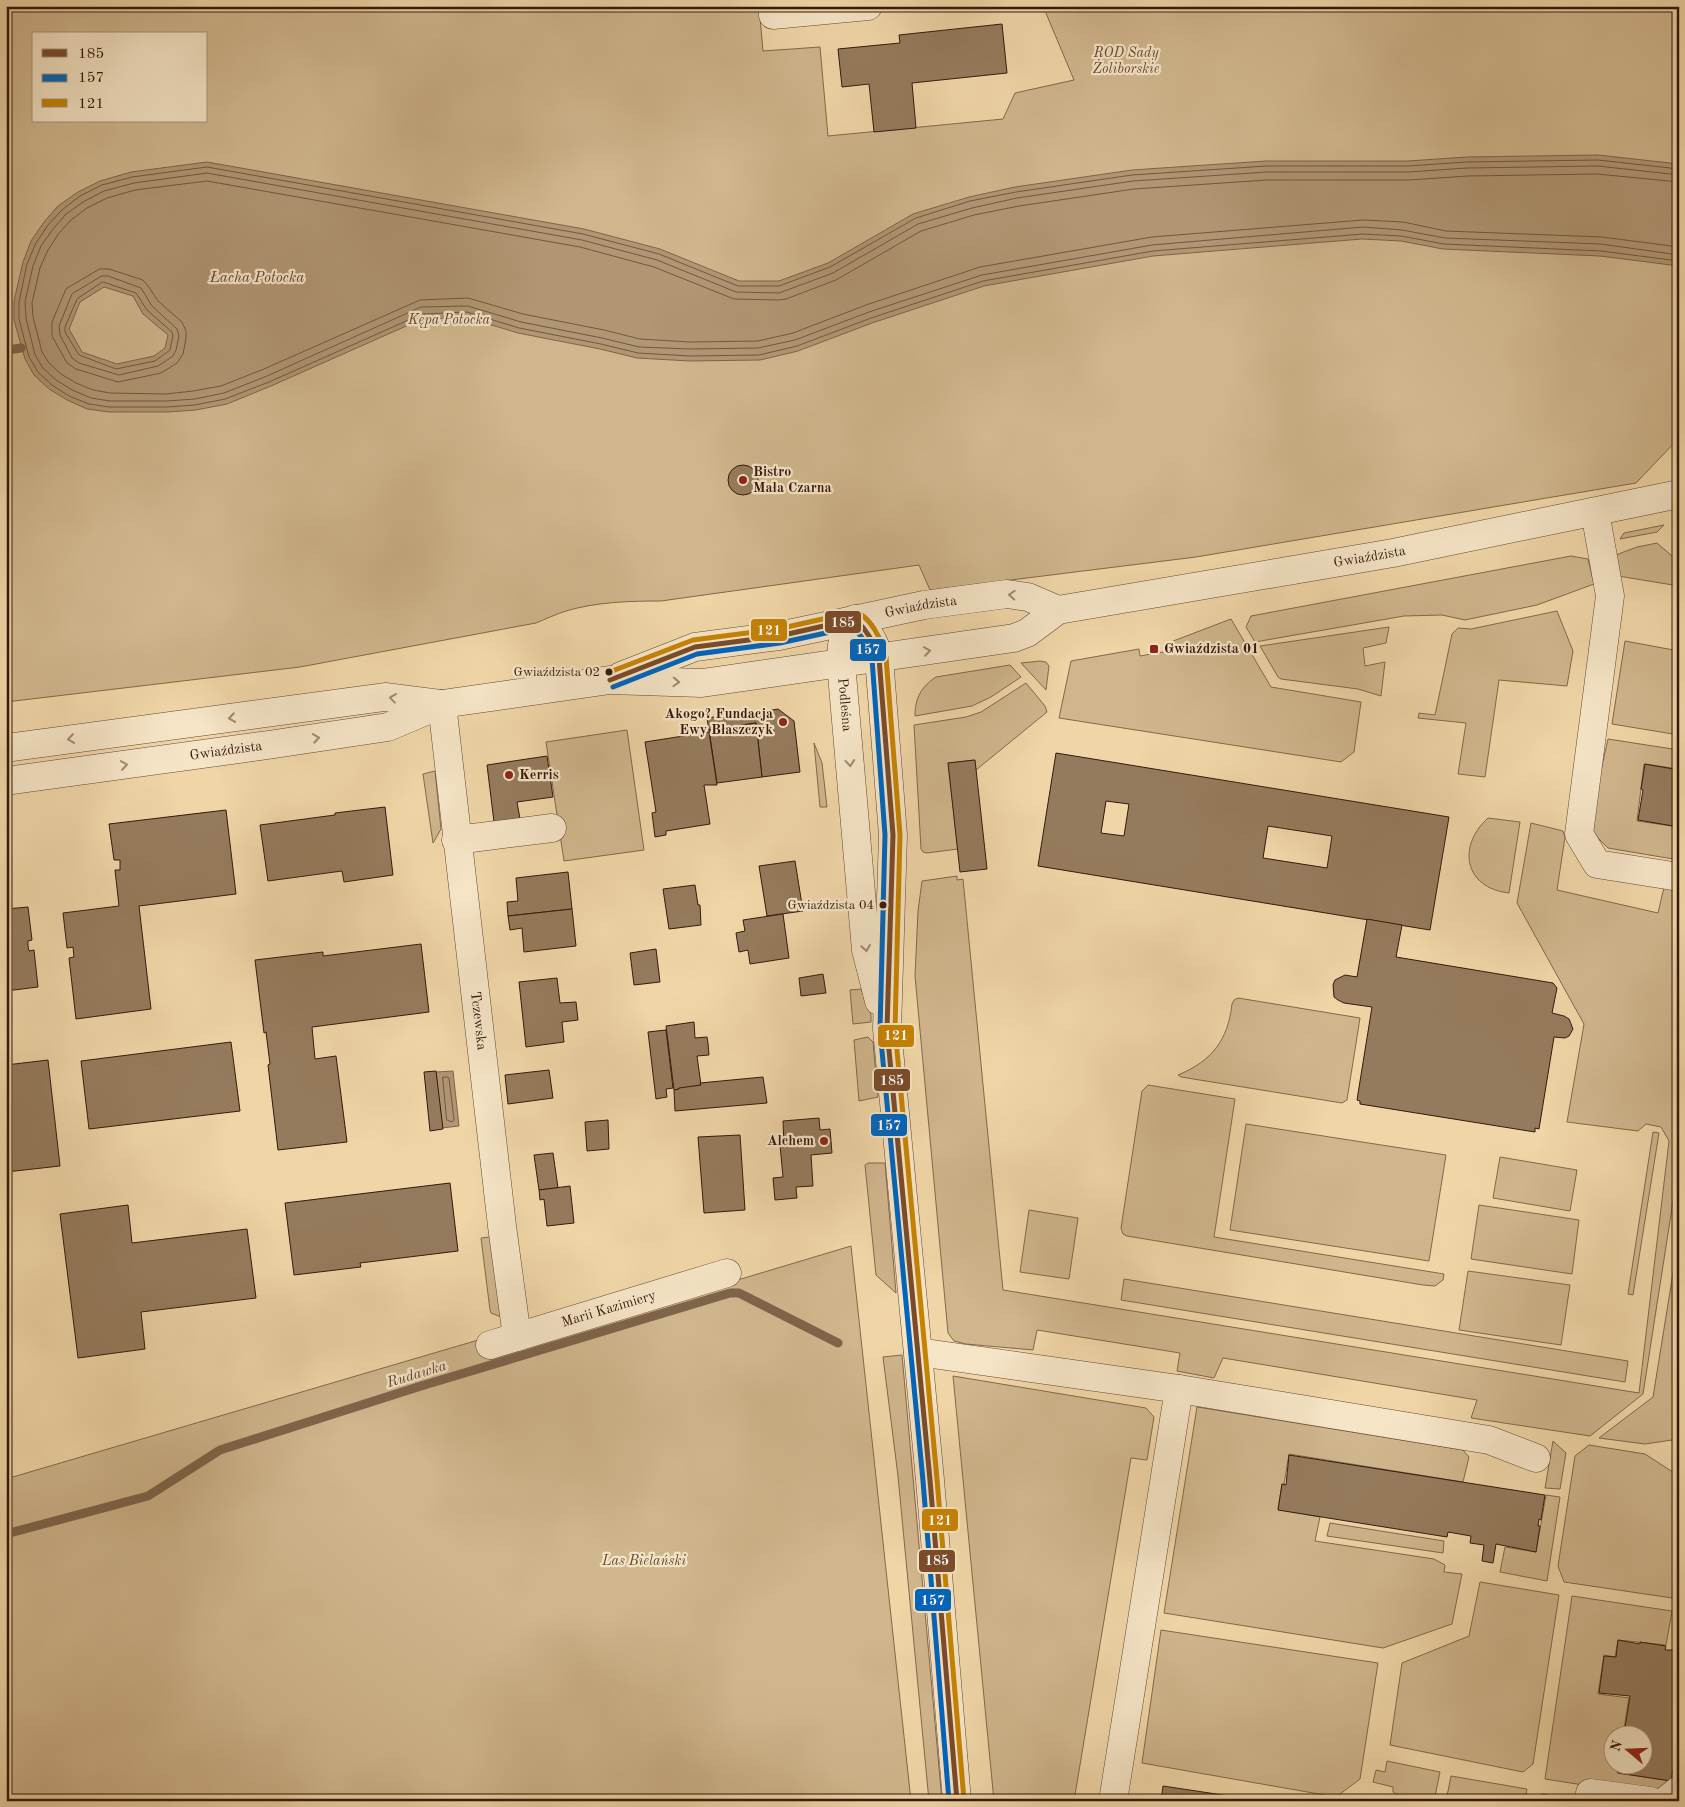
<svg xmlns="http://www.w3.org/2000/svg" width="1685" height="1807" font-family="'Old Standard TT',serif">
<rect width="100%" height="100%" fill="#f0d6a7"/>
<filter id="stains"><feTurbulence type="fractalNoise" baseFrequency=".004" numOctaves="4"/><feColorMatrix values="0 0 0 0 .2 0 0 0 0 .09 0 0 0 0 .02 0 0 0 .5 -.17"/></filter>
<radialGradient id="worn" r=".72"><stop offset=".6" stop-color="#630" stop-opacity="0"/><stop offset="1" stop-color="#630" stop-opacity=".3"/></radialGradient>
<g fill="#d0b68d" stroke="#82684d" fill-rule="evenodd">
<path d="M6,6H759L763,51L820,47L828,136L1003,119L1015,93L1074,80L1043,6H1679V438L1636,483L1196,557L930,590L919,565L661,601C629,601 596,602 566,611C556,614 546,619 536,623L300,667L6,702ZM34,34H206V121H34Z"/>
<polygon points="1664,525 1657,532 1620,539 1624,533"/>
<polygon points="1657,543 1679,562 1679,586 1618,576 1613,556 1637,547"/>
<polygon points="1571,556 1588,559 1594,584 1537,605 1465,620 1442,615 1404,616 1255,642 1246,627 1251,616"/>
<polygon points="1557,611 1573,651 1567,686 1499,680 1485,777 1458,774 1466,723 1418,718 1419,713 1435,715 1452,634 1458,628 1471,629"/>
<polygon points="1231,619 1271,687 1361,702 1354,752 1341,762 1059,718 1071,661 1139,649 1140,656 1169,651 1168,643"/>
<polygon points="1389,627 1386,643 1363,648 1365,666 1385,662 1381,696 1358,689 1281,679 1278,677 1260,646"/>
<polygon points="1625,641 1679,651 1679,735 1612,724"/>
<polygon points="1040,661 1046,662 1049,666 1046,690 1021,663"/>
<path d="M1010,665L1021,677L991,697L972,706L915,716C915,698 921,687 936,677Z"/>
<polygon points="1026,683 1045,706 1047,712 976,770 974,760 948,763 958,849 927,853 923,852 921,849 914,725 966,717 981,712"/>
<polygon points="627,730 644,850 564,861 546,742"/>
<polygon points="1608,739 1679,750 1679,769 1644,764 1637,821 1679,827 1679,860 1608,848 1598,838 1589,824"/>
<polygon points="814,743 822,763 827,807 820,807"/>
<polygon points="435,771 441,829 433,843 423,774"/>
<path d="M1488,818L1520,822L1509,893C1464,888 1457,846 1488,818Z"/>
<polygon points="1531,823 1563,831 1565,837 1557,890 1658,913 1665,883 1673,887 1679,901 1679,1163 1643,1394 1590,1436 1471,1418 1477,1400 1223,1358 1214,1378 1177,1371 1180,1353 1037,1330 1033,1350 966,1344 954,1341 948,1333 915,976 918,911 922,881 957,876 957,880 963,879 1003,1290 1639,1393 1669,1141 1661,1127 1646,1124 1638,1131 1567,1122 1584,1024 1517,903"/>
<polygon points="861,989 871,1015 871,1022 853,1024 850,990"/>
<path d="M1238,998L1360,1018L1347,1100L1342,1103L1181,1077L1178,1075C1212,1061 1228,1040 1232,1004L1234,1000Z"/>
<polygon points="868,1037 873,1042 878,1097 859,1101 854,1040"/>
<polygon points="1148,1085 1235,1099 1214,1237 1444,1274 1443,1280 1435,1286 1423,1285 1127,1236 1123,1234 1121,1228 1142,1091"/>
<polygon points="1246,1124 1446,1155 1429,1261 1230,1230"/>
<polygon points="1653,1132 1659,1133 1633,1295 1628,1294"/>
<polygon points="1500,1157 1577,1170 1570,1211 1493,1198"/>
<polygon points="868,1163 885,1163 896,1293 876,1275 865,1165"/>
<polygon points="1479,1205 1579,1220 1572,1274 1471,1259"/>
<polygon points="1029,1210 1078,1218 1069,1279 1020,1272"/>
<polygon points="1679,1236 1679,1439 1645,1444 1599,1438 1653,1397"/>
<polygon points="490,1237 501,1317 491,1313 490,1310 481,1238"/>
<polygon points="851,1246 911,1801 6,1801 6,1479 485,1338 491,1360 601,1321"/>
<polygon points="1468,1271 1570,1285 1561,1345 1459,1330"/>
<polygon points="1124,1279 1628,1361 1625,1382 1121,1300"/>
<polygon points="902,1355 942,1801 929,1801 898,1476 883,1357"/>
<polygon points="953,1376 1146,1408 1154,1417 1147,1460 1131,1458 1074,1801 994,1801"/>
<polygon points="1197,1407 1463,1450 1469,1457 1463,1482 1289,1454 1284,1484 1282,1484 1278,1509 1320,1517 1315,1541 1434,1559 1445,1565 1444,1572 1462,1574 1452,1624 1383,1648 1164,1613"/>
<polygon points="1553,1441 1566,1453 1560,1489 1545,1488"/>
<polygon points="1589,1445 1645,1454 1679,1476 1679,1599 1564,1582 1558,1566 1575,1456"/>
<polygon points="1546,1495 1560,1497 1547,1581 1500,1572 1505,1547 1536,1552"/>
<polygon points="1330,1523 1444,1541 1443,1553 1327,1536"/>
<polygon points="1480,1582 1559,1595 1533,1764 1523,1772 1390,1745 1402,1663 1469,1636"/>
<polygon points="1572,1596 1672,1611 1666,1645 1618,1640 1615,1657 1604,1655 1598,1694 1629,1698 1623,1734 1612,1734 1612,1764 1618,1765 1617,1773 1671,1781 1660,1797 1545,1779"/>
<polygon points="1161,1630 1378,1663 1360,1779 1336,1797 1142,1763"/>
<polygon points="1387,1761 1440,1772 1434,1801 1408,1801 1393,1792 1393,1787 1373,1782 1376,1770 1385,1772"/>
<polygon points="1451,1776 1527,1789 1525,1801 1446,1801"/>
<polygon points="1542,1794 1586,1801 1541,1801"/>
</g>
<g fill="#b09673" stroke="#7e644a" fill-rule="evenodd">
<path d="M1598,155L1679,164V266L1600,256L1443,249L1401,241L1362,239L1153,256L984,286L872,323L798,351L760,360L690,361L637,358L600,349L518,333L465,317L422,319L271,386L227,404L196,410L167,412H109L87,409L67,400L49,389L34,375L25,359L14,320V301L23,262L31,241L44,222L58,206L78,192L100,181L131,172L207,162L584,229L660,249L739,281H779L828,263L913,214L969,197L1015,187L1132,170L1266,161H1408L1467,157ZM104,287L133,296L143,314L168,335L165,348L154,356L117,364L82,352L69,329L80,302Z"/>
<polygon points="453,1071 459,1126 442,1128 436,1072"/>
</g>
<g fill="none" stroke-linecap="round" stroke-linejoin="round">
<g stroke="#725840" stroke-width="1">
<polyline points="1679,169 1598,160 1467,162 1408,166 1267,166 1132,175 1016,192 970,201 916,218 830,267 779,286 738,286 659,254 583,234 207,167 132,177 102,185 80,196 62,210 48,225 36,243 27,264 19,302 19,319 29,357 38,372 52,385 69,396 89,404 109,407 167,407 195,405 225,399 269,382 422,314 467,312 519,328 601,344 638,353 690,356 759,355 797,346 871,318 983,281 1153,251 1363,234 1401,236 1444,244 1601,251 1679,261"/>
<polyline points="1679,175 1598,166 1467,168 1408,172 1267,172 1133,181 1017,198 972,208 918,224 833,273 779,293 736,292 657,260 582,240 207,173 134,183 104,191 83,202 66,214 53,229 41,246 33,266 25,302 26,318 35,355 43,368 56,380 72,390 91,398 110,401 167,401 195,399 224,393 267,376 421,307 468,306 521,322 602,338 639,347 690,349 758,348 795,340 869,312 982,275 1152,245 1363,227 1402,230 1445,238 1601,244 1679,255"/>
<polyline points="1679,182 1597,174 1468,176 1409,180 1267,180 1134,189 1019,206 974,215 921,231 836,280 786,299 779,300 734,299 654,267 580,247 207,181 135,190 107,198 87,208 71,220 59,233 48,250 40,268 32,303 33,317 42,352 49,363 61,374 76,383 93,390 110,393 166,394 193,391 221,386 264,369 420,300 468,298 523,314 604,330 640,339 690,342 758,341 793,333 866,305 980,267 1152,237 1363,220 1403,222 1446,231 1602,237 1679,247"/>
<polygon points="100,269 109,269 143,280 148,286 158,301 182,322 186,331 186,338 183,354 177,363 161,373 118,382 76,369 67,363 52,336 52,322 66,289"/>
<polygon points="102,276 108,276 141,288 152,306 177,329 179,336 176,350 173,356 158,366 119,375 79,363 72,358 60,335 59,326 72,294"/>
<polygon points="103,282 136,293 147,310 172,332 173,336 170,350 155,361 116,369 79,355 65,332 65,327 77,299"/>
<polygon points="443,1077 447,1077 449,1078 454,1120 452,1122 447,1120"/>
</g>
<g stroke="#7e644a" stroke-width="9">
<polyline points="8,350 21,348"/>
<polyline points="6,1534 148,1496 220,1450 421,1386 730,1293 739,1293 838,1343"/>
</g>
</g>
<g fill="#957b5d" stroke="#33190d" fill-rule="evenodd">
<polygon points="1002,24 1007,73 912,83 916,128 874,132 869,84 842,87 838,49 900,43 899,35"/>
<circle cx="743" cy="480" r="15"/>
<polygon points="778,709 794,721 800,772 762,777 756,723 709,730 707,718 755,711 755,713"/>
<polygon points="756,723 762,777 717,783 709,730"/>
<polygon points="709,732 717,785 704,785 710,824 666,831 666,835 655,837 652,813 656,812 645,742"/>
<path d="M1056,753L1449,817L1430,930L1038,866ZM1106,801L1129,804L1124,836L1101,833ZM1268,826L1332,836L1327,868L1263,858Z"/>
<polygon points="547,756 553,797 517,802 520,819 494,822 487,765"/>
<polygon points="975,760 987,869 960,872 948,763"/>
<polygon points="1645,764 1679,770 1679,827 1638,820 1643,790 1641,789"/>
<polygon points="385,807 393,875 344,882 342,871 268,881 260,825 335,815 335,813"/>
<polygon points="226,810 236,894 139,906 151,1009 76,1019 69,958 74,957 73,947 67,948 63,913 119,906 115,870 120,870 120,860 114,860 109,824"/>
<polygon points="795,861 803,911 767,916 759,866"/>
<polygon points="568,872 572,909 508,916 507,902 518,901 516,878"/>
<polygon points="695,885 698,905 700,905 701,925 669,929 663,889"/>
<polygon points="28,907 32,940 28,941 28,946 29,951 34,950 38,987 6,991 6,909"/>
<polygon points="572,909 576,946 524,952 522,928 510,930 508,916"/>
<polygon points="783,914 789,958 750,964 748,950 739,952 736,933 745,931 743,920"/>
<polygon points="1367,919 1402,925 1396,957 1553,983 1557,988 1552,1013 1564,1016 1569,1019 1573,1029 1569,1036 1565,1038 1554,1037 1539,1129 1535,1128 1535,1132 1360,1104 1360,1101 1357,1100 1372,1007 1344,1003 1338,1000 1334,997 1333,985 1335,980 1345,975 1357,977"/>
<polygon points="421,944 429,1012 312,1027 315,1059 336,1056 347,1142 278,1150 268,1065 270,1064 266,1032 264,1033 255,960 323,952 323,956"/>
<polygon points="656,949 660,982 634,985 630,953"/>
<polygon points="823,974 826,993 801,996 799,978"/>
<polygon points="557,978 560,1003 576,1002 578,1020 562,1022 564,1042 526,1047 519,982"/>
<polygon points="694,1022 695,1038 707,1037 708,1043 709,1055 697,1056 701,1085 674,1090 666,1026"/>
<polygon points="666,1030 673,1088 666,1089 667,1097 656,1099 648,1032"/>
<polygon points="231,1042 240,1111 89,1129 81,1061"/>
<polygon points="48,1060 60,1166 6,1172 6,1065"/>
<polygon points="549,1070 553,1098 508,1104 505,1075"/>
<polygon points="436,1071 443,1129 430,1131 424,1072"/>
<polygon points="763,1077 767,1103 675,1111 674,1090 679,1089 679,1088 701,1085 700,1083"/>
<polygon points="819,1118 820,1130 830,1129 832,1153 811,1155 813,1186 796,1187 797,1198 775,1200 773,1178 783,1177 780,1145 784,1144 783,1121"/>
<polygon points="608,1120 609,1149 587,1151 585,1122"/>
<polygon points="740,1135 745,1210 704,1213 698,1137"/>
<polygon points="553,1153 558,1188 539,1190 534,1155"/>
<polygon points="450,1183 458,1251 360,1263 361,1267 294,1275 285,1203"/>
<polygon points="570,1186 574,1223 547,1226 544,1199 540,1200 539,1190"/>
<polygon points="128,1205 132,1243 247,1229 256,1298 141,1312 145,1349 78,1358 60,1214"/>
<polygon points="1289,1455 1545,1495 1541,1520 1539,1519 1538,1526 1540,1526 1536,1552 1496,1544 1493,1563 1482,1561 1484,1545 1470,1543 1471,1536 1448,1532 1447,1537 1278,1510 1282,1484 1286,1485"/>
<polygon points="1618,1640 1640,1644 1640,1642 1666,1646 1665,1650 1679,1650 1679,1735 1671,1781 1618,1773 1619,1764 1642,1764 1642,1734 1624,1734 1630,1696 1599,1693 1604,1656 1616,1657"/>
<polygon points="1163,1786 1263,1801 1161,1801"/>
</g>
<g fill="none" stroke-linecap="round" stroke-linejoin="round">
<defs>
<g id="minor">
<polyline points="772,6 773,15 868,6"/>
<polyline points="1595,512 1610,596 1579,834 1597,864 1679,877"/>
<path d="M855,619C868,631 874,640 879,658L893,835L887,1029L930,1480L957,1801"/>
<path id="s1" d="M842,645L841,663L866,950L879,1001"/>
<path id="s2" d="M621,676L695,647L779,636L924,605L1007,594L1028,597L1058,610"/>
<path id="s3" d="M442,704L502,1226L517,1337"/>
<polyline points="6,748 385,697 440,704"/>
<path id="s4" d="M6,781L268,745L388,727L442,704L610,680L702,683L1014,638L1027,633L1058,610L1393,553L1679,494"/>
<polyline points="456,840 552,828"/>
<path id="s5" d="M490,1345L727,1273"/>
<polyline points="918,1352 1179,1389 1489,1440 1536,1458"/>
<polyline points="1590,1793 1650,1801"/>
<polyline points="1113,1801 1179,1389"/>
<polyline points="1665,1801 1679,1790"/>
</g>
</defs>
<use href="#minor" stroke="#624834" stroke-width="29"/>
<use href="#minor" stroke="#f5e4c6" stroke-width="28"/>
<defs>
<path id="bus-1" d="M610,680L695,647L779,636L855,619C867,630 874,642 879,658L893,835L887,1029L930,1480L957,1801"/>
<polyline id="bus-2" points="613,687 697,654 780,643 853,627 864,640 872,659 885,835 880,1030 923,1481 949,1801"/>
<path id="bus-3" d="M607,673L693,640L778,629L854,612C870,614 883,643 886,657L900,835L895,1029L937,1479L964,1800"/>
</defs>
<use href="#bus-1" stroke="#f5e4c6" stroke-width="9"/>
<use href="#bus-2" stroke="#f5e4c6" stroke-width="9"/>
<use href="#bus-3" stroke="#f5e4c6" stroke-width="9"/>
<use href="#bus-1" stroke="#7a4b2a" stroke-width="5"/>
<use href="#bus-2" stroke="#0065bd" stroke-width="5"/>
<use href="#bus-3" stroke="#c68303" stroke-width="5"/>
</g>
<defs><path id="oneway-chevron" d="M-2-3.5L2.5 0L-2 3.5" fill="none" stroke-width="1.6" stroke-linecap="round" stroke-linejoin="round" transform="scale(1.25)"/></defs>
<g stroke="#9e8973">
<use href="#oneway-chevron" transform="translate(1012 595) rotate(-177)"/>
<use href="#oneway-chevron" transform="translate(927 651) rotate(-8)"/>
<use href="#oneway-chevron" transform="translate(676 682) rotate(2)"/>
<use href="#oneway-chevron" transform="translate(393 698) rotate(-173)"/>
<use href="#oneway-chevron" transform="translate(232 718) rotate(172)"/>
<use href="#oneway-chevron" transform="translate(316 738) rotate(-9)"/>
<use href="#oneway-chevron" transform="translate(71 739) rotate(172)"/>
<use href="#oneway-chevron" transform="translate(850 763) rotate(85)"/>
<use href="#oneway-chevron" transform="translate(124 765) rotate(-8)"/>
<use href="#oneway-chevron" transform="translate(866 948) rotate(81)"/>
</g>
<g fill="#8f2418" stroke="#f5e4c6" stroke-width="2">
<circle cx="743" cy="480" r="5"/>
<rect x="1149" y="644" width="10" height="10" rx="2.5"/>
<circle cx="783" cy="722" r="5"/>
<circle cx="509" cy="775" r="5"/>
<circle cx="824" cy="1141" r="5"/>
</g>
<g fill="#33190d" stroke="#f5e4c6" stroke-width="2">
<circle cx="609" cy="672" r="4.5"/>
<circle cx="883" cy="905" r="4.5"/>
</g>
<g text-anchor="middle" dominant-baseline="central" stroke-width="4.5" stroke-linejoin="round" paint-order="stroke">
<g font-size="13" fill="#33190d" stroke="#f5e4c6" text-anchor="end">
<text x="600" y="672">Gwiaździsta 02</text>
<text x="874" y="905">Gwiaździsta 04</text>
</g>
<g font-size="14" font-style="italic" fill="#624833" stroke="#f5e4c6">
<text x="1126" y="53">ROD Sady<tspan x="1126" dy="16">Żoliborskie</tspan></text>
<text x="449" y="320">Kępa Potocka</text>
<text x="644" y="1561">Las Bielański</text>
</g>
<g font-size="14" font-weight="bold" fill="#33190d" stroke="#f5e4c6" text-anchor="start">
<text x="753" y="472">Bistro<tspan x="753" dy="16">Mała Czarna</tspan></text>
<text x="1164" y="649">Gwiaździsta 01</text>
<text x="773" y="714" text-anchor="end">Akogo? Fundacja<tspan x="773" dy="16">Ewy Błaszczyk</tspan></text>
<text x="519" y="775">Kerris</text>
<text x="814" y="1141" text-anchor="end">Alchem</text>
</g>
<g font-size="14" fill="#33190d" stroke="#f5e4c6">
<text stroke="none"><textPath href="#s4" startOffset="1390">Gwiaździsta</textPath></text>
<text stroke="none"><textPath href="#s2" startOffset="309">Gwiaździsta</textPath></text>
<text stroke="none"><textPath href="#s1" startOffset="60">Podleśna</textPath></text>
<text stroke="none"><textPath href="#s4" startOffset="222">Gwiaździsta</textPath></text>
<text stroke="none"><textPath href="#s3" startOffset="319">Tczewska</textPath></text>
<text stroke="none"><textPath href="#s5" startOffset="124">Marii Kazimiery</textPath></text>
</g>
<g font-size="15" font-style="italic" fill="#5f4531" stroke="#f5e4c6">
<text x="257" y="278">Łacha Potocka</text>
<text transform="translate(417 1375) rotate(-17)">Rudawka</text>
</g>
</g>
<g stroke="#f5e4c6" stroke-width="2">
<rect x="824" y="610" width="38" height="24" rx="5" fill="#7a4b2a"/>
<rect x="750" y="618" width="38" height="24" rx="5" fill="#c68303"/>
<rect x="849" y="638" width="38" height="24" rx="5" fill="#0065bd"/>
<rect x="877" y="1024" width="38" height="24" rx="5" fill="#c68303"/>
<rect x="873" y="1068" width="38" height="24" rx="5" fill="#7a4b2a"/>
<rect x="870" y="1113" width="38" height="24" rx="5" fill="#0065bd"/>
<rect x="921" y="1508" width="38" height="24" rx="5" fill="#c68303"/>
<rect x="918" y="1549" width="38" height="24" rx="5" fill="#7a4b2a"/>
<rect x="914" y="1588" width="38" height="24" rx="5" fill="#0065bd"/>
</g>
<g font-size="14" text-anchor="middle" font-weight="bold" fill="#fff">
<text x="843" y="627">185</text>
<text x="769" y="635">121</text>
<text x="868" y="654">157</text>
<text x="896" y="1040">121</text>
<text x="892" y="1085">185</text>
<text x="889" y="1130">157</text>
<text x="940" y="1525">121</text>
<text x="937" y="1565">185</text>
<text x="933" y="1605">157</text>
</g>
<rect width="1685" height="1807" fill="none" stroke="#f0d6a7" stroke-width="25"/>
<rect x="8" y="8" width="1670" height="1792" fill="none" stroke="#33190d" stroke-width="2.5"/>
<rect x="12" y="12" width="1660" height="1782" fill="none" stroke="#33190d"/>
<rect x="32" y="32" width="175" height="90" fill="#f5e4c6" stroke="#a7937c"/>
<rect x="42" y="49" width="25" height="8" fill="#7a4b2a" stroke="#a7937c"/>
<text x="78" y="58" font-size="15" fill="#33190d">185</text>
<rect x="42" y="74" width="25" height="8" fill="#0065bd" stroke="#a7937c"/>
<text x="78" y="82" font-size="15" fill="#33190d">157</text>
<rect x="42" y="99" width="25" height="8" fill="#c68303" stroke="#a7937c"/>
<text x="78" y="108" font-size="15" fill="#33190d">121</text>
<g transform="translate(1628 1750) rotate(289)"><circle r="24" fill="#f5e4c6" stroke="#a7937c"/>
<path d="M0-4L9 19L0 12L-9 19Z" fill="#8f2418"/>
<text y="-8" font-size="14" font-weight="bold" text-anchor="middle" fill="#33190d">N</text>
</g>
<rect width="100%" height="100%" filter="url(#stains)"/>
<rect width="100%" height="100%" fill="url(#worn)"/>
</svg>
